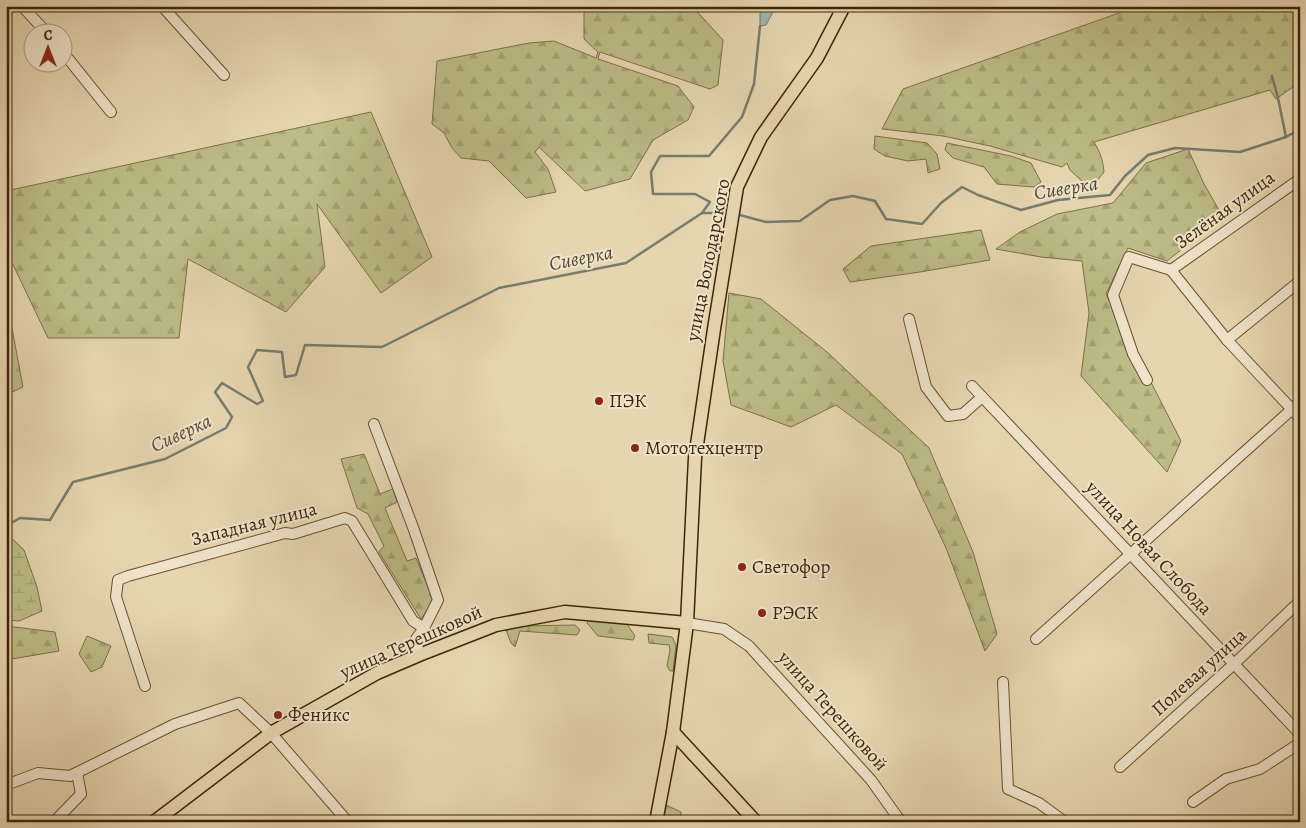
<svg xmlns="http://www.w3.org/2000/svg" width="1306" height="828" font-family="Alegreya,serif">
<defs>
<pattern id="forest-firs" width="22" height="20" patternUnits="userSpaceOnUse" patternTransform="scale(1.25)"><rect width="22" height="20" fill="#bcbc86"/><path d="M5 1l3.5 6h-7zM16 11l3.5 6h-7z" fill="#a2a172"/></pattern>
<pattern id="wetland-marsh" width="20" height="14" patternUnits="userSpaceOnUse" patternTransform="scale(1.25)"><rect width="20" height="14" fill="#bcbc86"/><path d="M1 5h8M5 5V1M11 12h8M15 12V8" fill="none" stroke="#a2a172"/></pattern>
</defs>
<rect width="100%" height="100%" fill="#e6d6af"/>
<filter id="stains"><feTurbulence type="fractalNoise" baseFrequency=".004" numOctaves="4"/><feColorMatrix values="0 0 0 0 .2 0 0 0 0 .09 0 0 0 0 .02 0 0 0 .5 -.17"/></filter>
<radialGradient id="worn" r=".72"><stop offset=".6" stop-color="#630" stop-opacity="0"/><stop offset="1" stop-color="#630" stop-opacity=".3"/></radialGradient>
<g fill="url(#forest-firs)" stroke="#7c7048">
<polygon points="584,6 692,6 723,40 718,85 710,89 600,52 598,59 678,86 694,107 688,120 653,140 630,179 585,191 539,147 535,152 548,169 556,192 526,198 489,161 461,158 452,148 444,133 432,124 437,61 529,43 554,41 596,58 598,52 584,39"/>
<path d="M1139,6H1300V82L1276,99L1270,90L1094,142C1100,152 1103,160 1104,172L1096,182L1084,183L1070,170L1067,163L1062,167L990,146L943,136L882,129L903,89Z"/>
<polygon points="371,112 432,257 381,293 317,204 325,267 286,312 188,259 179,338 48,338 6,250 6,191"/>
<polygon points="875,136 927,143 937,154 940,169 928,173 926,159 908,161 885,156 874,149"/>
<polygon points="947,143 1011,156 1031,163 1041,182 1034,187 997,184 984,167 953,158 945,150"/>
<polygon points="1188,149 1204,184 1223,217 1167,261 1128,248 1106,294 1181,441 1167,472 1081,376 1089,313 1082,261 1041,257 996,249 1020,232 1057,214 1113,203 1146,163"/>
<polygon points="981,230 990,260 920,272 850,282 843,269 871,246"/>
<polygon points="729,293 761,299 827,352 929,448 973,552 997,634 985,651 946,548 902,454 836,405 791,427 731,405 723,361"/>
<polygon points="6,296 23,387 6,395"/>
<polygon points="364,454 380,494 393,489 397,502 385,508 407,561 416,558 434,601 421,619 379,552 384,546 368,514 357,508 341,459"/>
<polygon points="589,620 627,624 635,636 633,640 598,636 587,623"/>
<polygon points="575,625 580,630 577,635 520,631 515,647 511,643 506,630 524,626"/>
<polygon points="6,626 55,632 59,651 6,660"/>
<polygon points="648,634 672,637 676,645 673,671 670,671 667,666 670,650 669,645 649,643"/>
<polygon points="87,636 111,646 102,667 91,672 79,654"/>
<polygon points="666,805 681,812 680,822 663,822"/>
</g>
<polygon fill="url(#wetland-marsh)" stroke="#7c7048" points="6,533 24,550 37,587 42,611 19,621 6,620"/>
<polygon fill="#9ab7b4" stroke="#757d70" points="760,6 778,6 774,10 766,25 760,26"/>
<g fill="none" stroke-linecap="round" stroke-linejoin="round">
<g stroke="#757d70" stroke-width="2.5">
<polyline points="1272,76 1278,98 1286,137"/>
<polyline points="702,213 710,202 695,194 653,194 651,172 660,156 709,156 742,117 754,84 760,26"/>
<polyline points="736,214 766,222 800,221 830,200 853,196 875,201 886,219 922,224 941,203 962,187 978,195 1021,210 1058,200 1110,195 1125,176 1148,155 1175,148 1240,152 1286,137 1300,129"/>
<polyline points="6,526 20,518 50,520 73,482 165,459 226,428 232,417 215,392 222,383 257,404 263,401 248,367 257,350 282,352 285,377 296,375 305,345 382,347 499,288 626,263 702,213 728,213"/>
</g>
<defs>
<g id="minor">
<polyline points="22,6 46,32"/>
<polyline points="162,6 224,75"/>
<polyline points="62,51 111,112"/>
<polyline points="1171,270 1227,340 1300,418"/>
<polyline points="1171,270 1300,179"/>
<polyline points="909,319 926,387 948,416 963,414 982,397"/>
<polyline points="1227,340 1300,281"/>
<polyline points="1147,380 1133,354 1113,295 1129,257 1171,270"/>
<polyline points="972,386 1300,734"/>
<polyline points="374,424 414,530 438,600 424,628"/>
<polyline points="687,623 724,629 749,646 871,780 901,822"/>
<polyline points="1036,639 1300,402"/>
<polyline points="1003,682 1008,789 1039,803 1065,822"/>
<polyline points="145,686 116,597 118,580 128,576 285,533 293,534 345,518 352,521 413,621 424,628 416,639 419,655"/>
<polyline points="1120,767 1234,664 1300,601"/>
<polyline points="6,785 38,773 70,776 175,724 239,703 271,733 348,822"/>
<polyline points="1193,802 1226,779 1260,769 1300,743"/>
<polyline points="54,822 81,794 77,773"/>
<polyline points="1297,822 1300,820"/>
</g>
<g id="major">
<polyline points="673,732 756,822"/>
<polyline points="154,822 271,733 377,673 419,655 496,625 565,612 687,623"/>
<polyline points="656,822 673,732 687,623 695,458 714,329 737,187 761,137 817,58 844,6"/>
</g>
</defs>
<use href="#minor" stroke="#675132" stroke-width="12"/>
<use href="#major" stroke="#3d2509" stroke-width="15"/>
<use href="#minor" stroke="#efe4cb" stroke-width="10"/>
<use href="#major" stroke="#e6d6af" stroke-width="12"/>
</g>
<g fill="#8f2418" stroke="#efe4cb" stroke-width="2">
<circle cx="599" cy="401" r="5"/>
<circle cx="635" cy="448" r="5"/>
<circle cx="742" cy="567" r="5"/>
<circle cx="762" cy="613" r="5"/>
<circle cx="278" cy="715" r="5"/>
</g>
<g text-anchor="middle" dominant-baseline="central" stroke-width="4" stroke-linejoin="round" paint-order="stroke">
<g font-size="19" fill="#3d2509" stroke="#efe4cb">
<text transform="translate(1225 210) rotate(-36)">Зелёная улица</text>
<text transform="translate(708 260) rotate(-79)">улица Володарского</text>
<text transform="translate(254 524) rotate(-14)">Западная улица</text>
<text transform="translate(1149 548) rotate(47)">улица Новая Слобода</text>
<text transform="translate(411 642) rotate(-24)">улица Терешковой</text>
<text transform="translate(1199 672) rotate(-42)">Полевая улица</text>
<text transform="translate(833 711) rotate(48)">улица Терешковой</text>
</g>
<g font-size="19" fill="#3d2509" stroke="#efe4cb" text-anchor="start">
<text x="609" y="401">ПЭК</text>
<text x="645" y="448">Мототехцентр</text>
<text x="752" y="567">Светофор</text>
<text x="772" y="613">РЭСК</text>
<text x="288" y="715">Феникс</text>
</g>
<g font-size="20" font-style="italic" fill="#544a34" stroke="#efe4cb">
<text transform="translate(1066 188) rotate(-9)">Сиверка</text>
<text transform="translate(581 258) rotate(-11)">Сиверка</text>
<text transform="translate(181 433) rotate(-25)">Сиверка</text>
</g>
</g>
<rect width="1306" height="828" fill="none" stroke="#e6d6af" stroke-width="25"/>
<rect x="8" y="8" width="1291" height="813" fill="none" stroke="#3d2509" stroke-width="2.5"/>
<rect x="12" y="12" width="1281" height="803" fill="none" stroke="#3d2509"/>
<g transform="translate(48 48)"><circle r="24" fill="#efe4cb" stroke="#a8987d"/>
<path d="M0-4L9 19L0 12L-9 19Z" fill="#8f2418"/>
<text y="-8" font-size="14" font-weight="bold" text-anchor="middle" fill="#3d2509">С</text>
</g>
<rect width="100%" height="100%" filter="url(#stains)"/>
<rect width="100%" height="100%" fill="url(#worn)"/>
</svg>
